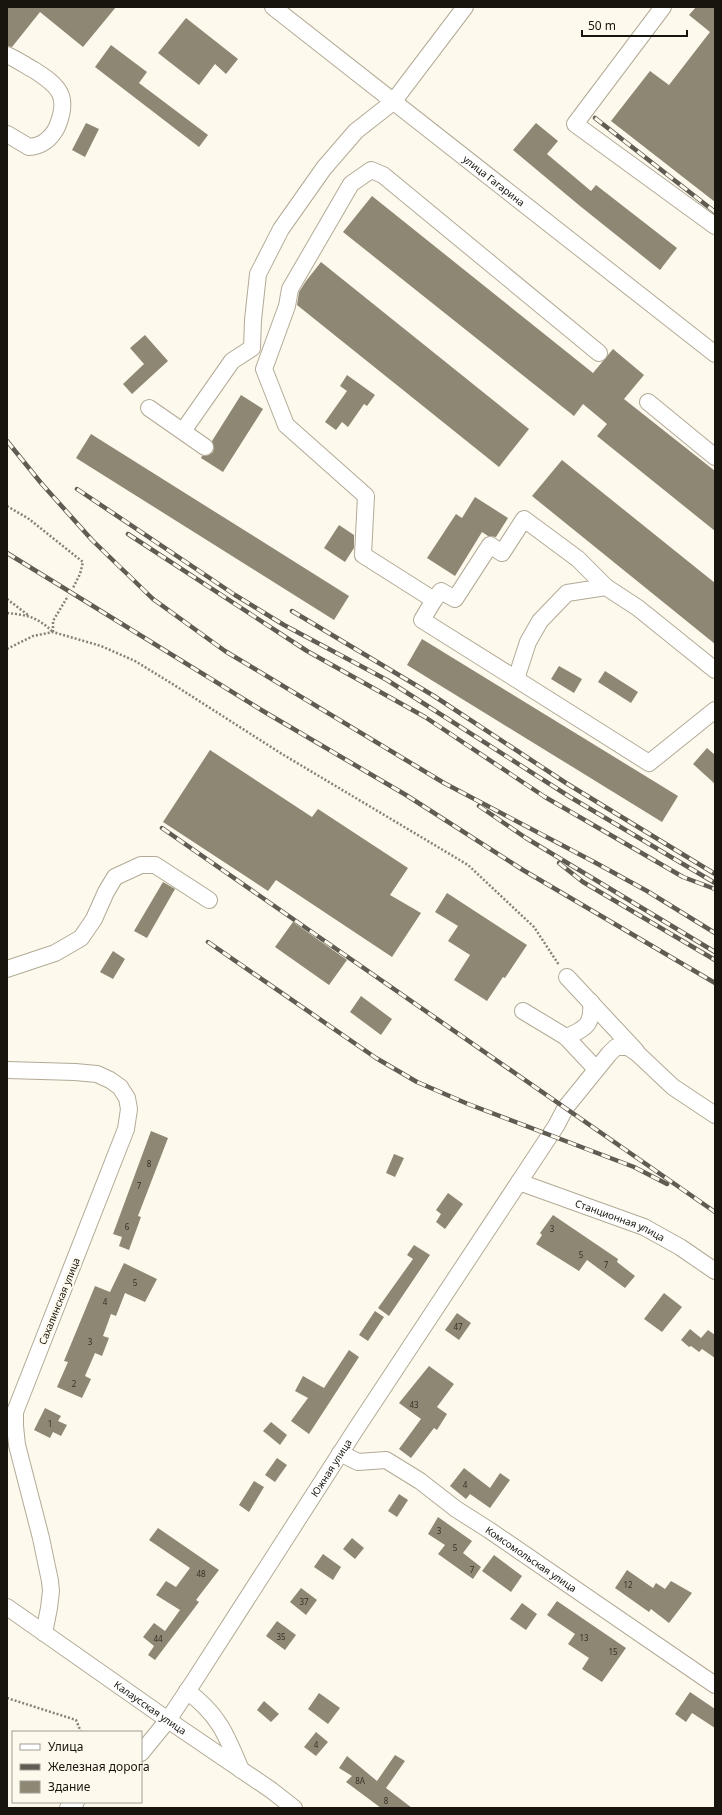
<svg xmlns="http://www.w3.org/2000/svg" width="722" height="1815" font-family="'Noto Sans',sans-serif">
<rect width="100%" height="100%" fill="#fef9ed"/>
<g fill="#8e8774">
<polygon points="7,7 116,7 83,47 40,12 12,47 7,46"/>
<polygon points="696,7 715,7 715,202 611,121 650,71 669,85 710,32 689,15"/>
<polygon points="186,18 238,59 226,74 215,64 199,85 158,53"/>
<polygon points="111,45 147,72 139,83 208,135 199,147 95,67"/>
<polygon points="86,123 99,129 85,157 72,150"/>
<polygon points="536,123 558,141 547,154 591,191 596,185 677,248 660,270 580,206 513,150"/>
<polygon points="372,196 593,373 613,349 644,375 624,399 715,471 715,531 597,436 607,424 583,404 574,416 343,232"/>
<polygon points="321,262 529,429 499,467 297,305 299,292 306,281"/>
<polygon points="145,335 168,361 132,394 123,384 144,364 130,348"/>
<polygon points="347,375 375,395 367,406 364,404 348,427 342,422 336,430 325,422 347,391 340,386"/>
<polygon points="241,395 263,409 223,472 201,458 202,456 209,455 213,452 214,447 212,441"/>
<polygon points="91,434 349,596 334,620 76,458"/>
<polygon points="562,460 715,583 715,644 532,496"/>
<polygon points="475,497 508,518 496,537 488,536 482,532 455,576 427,558 456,514 462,518"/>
<polygon points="339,525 354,535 354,548 345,562 324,548"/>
<polygon points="422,639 678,796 662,822 407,665"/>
<polygon points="559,666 582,679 574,693 551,679"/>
<polygon points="605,671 638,692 631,703 598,682"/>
<polygon points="707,748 715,755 715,784 693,764"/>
<polygon points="210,750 312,817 318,809 408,868 390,895 421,913 392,957 276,880 268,891 163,822"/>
<polygon points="163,882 175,889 147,938 134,931"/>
<polygon points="447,893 527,945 505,978 503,977 487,1001 454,980 470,955 448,941 458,926 435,912"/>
<polygon points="293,922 347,960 329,985 275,947"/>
<polygon points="113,951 125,959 113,979 100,972"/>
<polygon points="361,996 392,1019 381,1035 350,1012"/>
<polygon points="151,1131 168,1138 138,1216 141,1217 129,1250 119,1246 122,1237 113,1234"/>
<polygon points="394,1154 404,1158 395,1177 386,1173"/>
<polygon points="448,1193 463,1204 445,1229 436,1222 441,1214 436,1210"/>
<polygon points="553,1215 618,1259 617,1262 635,1276 625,1288 587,1260 579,1271 536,1244 542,1235 540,1233"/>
<polygon points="414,1245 430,1255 389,1316 378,1308 413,1259 407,1255"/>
<polygon points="124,1263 157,1279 145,1302 125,1293 116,1316 111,1314 103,1336 109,1338 102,1356 95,1353 85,1376 91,1379 82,1398 57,1387 68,1362 64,1361 95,1286 110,1292"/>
<polygon points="664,1293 682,1307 662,1332 644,1319"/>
<polygon points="375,1311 384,1317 368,1341 359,1335"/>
<polygon points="457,1313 471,1323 459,1340 445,1330"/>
<polygon points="690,1329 701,1338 708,1330 715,1335 715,1358 702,1349 699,1352 691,1346 689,1347 681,1340"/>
<polygon points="349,1350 359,1357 309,1434 291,1421 308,1398 295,1391 303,1376 324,1388"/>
<polygon points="429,1366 454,1384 437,1407 447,1414 437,1430 434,1428 411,1458 399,1449 421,1419 399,1403"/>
<polygon points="45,1408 61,1416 58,1421 67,1425 61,1436 53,1432 50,1438 34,1430"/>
<polygon points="271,1422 287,1435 280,1445 263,1431"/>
<polygon points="277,1458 287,1465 275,1482 265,1475"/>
<polygon points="464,1468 490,1488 500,1473 510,1480 490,1508 470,1494 466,1499 450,1486"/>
<polygon points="254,1481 264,1487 249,1512 239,1505"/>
<polygon points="399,1494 408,1500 397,1517 388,1511"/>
<polygon points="438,1517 472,1541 463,1553 481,1567 473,1579 438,1554 445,1545 428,1534"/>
<polygon points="158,1528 219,1570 196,1600 199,1602 155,1660 148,1655 154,1646 143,1637 154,1623 165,1631 180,1610 156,1595 166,1581 176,1587 190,1568 149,1540"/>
<polygon points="352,1538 364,1548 355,1559 343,1549"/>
<polygon points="323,1554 341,1567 333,1580 314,1567"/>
<polygon points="494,1555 522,1576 511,1592 482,1571"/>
<polygon points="627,1570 653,1588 656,1583 665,1589 671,1581 692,1593 669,1623 651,1609 649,1612 615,1588"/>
<polygon points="301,1588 317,1600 306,1615 290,1602"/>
<polygon points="557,1601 626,1648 602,1682 582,1669 589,1658 568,1644 575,1634 547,1615"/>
<polygon points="522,1603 537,1614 526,1630 510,1619"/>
<polygon points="277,1621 296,1635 285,1650 266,1636"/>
<polygon points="690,1692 715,1709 715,1728 692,1713 686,1722 675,1714"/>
<polygon points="319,1693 340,1708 328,1724 308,1709"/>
<polygon points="264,1701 279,1714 271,1722 257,1710"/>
<polygon points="316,1732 328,1742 316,1756 304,1747"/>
<polygon points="395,1755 405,1761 386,1788 412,1808 381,1808 346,1782 352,1776 339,1768 347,1756 377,1781"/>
</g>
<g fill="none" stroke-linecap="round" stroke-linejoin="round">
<defs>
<g id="minor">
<path id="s1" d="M273,7L715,354"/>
<polyline points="663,7 575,124 715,226"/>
<path d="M7,55C16,59 25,65 34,70C59,86 70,96 57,127C51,139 42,146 29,147L7,134"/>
<polyline points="599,353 383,175 371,170 351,184 290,289 287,306 264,369 286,425 366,496 363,555 434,600 422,620 516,679 528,642 540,621 567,593 606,587"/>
<polyline points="648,402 715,457"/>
<polyline points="149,408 205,447"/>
<polyline points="183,431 232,361 252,348 253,320 258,274 281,229 324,168 356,131 393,102 465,7"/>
<polyline points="434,600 441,591 455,599 490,545 502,553 524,519 578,559 606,587 638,608 715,670"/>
<polyline points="516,679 649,763 715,710"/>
<polyline points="7,969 55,953 81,938 94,919 106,892 115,877 141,865 155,865 209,900"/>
<polyline points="567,977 636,1051"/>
<polyline points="523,1011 566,1037 596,1069"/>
<path d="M566,1037C586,1029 593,1024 591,1002"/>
<polyline points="7,1070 75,1072 97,1074 110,1080 120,1087 127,1098 129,1109 126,1129 15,1412 15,1426 17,1445 41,1538 50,1581 51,1591 49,1608 44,1633"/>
<path id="s2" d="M519,1182L644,1227L680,1247L715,1271"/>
<path id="s3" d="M340,1453L358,1462L386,1460L420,1481L456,1509L489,1530L715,1685"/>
<path id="s4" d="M7,1607L168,1720L271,1790L294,1808"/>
<path d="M187,1691C219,1715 226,1734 241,1770"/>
<path id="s5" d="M141,1753L168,1720L194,1681L354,1432L556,1126L566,1107L609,1054L616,1047H628L638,1054L673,1087L715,1115"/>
<polyline points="68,1808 76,1802"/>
</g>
</defs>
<use href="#minor" stroke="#b2aa96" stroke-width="18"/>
<g stroke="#868278" stroke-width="2.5" stroke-dasharray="2 2" stroke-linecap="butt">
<polyline points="7,506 29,519 83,562 80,574 73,588"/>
<polyline points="7,599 28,615"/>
<path d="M7,613C28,615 37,617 53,632"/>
<polyline points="53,632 53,621 68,596"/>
<polyline points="7,649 33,636 53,632 101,646 135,661 171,683 282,754 468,865 534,927 559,965"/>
<polyline points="7,1698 76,1720 81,1732"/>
</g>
<use href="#minor" stroke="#fff" stroke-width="16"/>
<defs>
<g id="rail">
<polyline points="595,118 715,212"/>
<polyline points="7,441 41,483 92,540 153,599 225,651 444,783 596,863 647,891 715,933"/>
<polyline points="77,489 235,595 284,625 387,680 570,797 715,883"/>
<polyline points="128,534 307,651 425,717 545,797 683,877 715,889"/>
<polyline points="7,553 263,711 406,795 523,870 715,983"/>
<polyline points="292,611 434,696 566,783 715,874"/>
<polyline points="479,806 526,838 715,952"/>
<polyline points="162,828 715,1212"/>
<polyline points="559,863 583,882 715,960"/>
<polyline points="208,942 376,1058 417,1082 468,1104 634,1167 667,1184"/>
</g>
</defs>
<use href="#rail" stroke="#605c53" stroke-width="4.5"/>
<use href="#rail" stroke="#fef9ed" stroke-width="3" stroke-dasharray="9" stroke-linecap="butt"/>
</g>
<g text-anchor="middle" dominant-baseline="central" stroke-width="4" stroke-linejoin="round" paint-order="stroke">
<g font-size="8" fill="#363228">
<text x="149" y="1163">8</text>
<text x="139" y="1185">7</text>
<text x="127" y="1226">6</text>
<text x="552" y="1228">3</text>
<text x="581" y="1254">5</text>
<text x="606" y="1264">7</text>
<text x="135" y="1282">5</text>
<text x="105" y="1301">4</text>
<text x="458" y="1326">47</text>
<text x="90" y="1341">3</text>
<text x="74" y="1383">2</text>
<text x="414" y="1404">43</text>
<text x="50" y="1423">1</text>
<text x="465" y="1484">4</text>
<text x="439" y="1530">3</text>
<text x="455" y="1547">5</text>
<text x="472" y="1569">7</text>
<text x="201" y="1573">48</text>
<text x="628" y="1584">12</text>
<text x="304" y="1601">37</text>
<text x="281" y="1636">35</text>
<text x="584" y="1637">13</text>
<text x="158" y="1638">44</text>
<text x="613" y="1651">15</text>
<text x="316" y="1744">4</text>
<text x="360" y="1780">8А</text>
<text x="386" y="1800">8</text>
</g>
<g font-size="10" fill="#18150e" stroke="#fef9ed">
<text stroke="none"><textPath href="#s1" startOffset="281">улица Гагарина</textPath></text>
<text stroke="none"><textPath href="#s2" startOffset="108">Станционная улица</textPath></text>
<text transform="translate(59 1301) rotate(-68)">Сахалинская улица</text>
<text stroke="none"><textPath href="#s5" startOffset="343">Южная улица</textPath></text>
<text stroke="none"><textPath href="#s3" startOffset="224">Комсомольская улица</textPath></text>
<text stroke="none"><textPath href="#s4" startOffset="175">Калаусская улица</textPath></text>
</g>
</g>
<rect width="722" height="1815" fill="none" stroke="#18150e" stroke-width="16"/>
<rect x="12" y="1731" width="130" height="72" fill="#fef9ed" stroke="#a29e94"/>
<rect x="20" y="1744" width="20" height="6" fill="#ffffff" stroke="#a29e94"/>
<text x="48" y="1751" font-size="12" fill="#18150e">Улица</text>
<rect x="20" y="1764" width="20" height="6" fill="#605c53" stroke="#a29e94"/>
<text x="48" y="1771" font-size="12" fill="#18150e">Железная дорога</text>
<rect x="20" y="1781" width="20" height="12" fill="#8e8774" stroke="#a29e94"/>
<text x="48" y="1791" font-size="12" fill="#18150e">Здание</text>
<path d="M582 30v6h105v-6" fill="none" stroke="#18150e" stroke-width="2"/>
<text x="588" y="30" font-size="12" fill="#18150e" stroke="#fef9ed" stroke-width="3" paint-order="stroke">50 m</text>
</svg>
